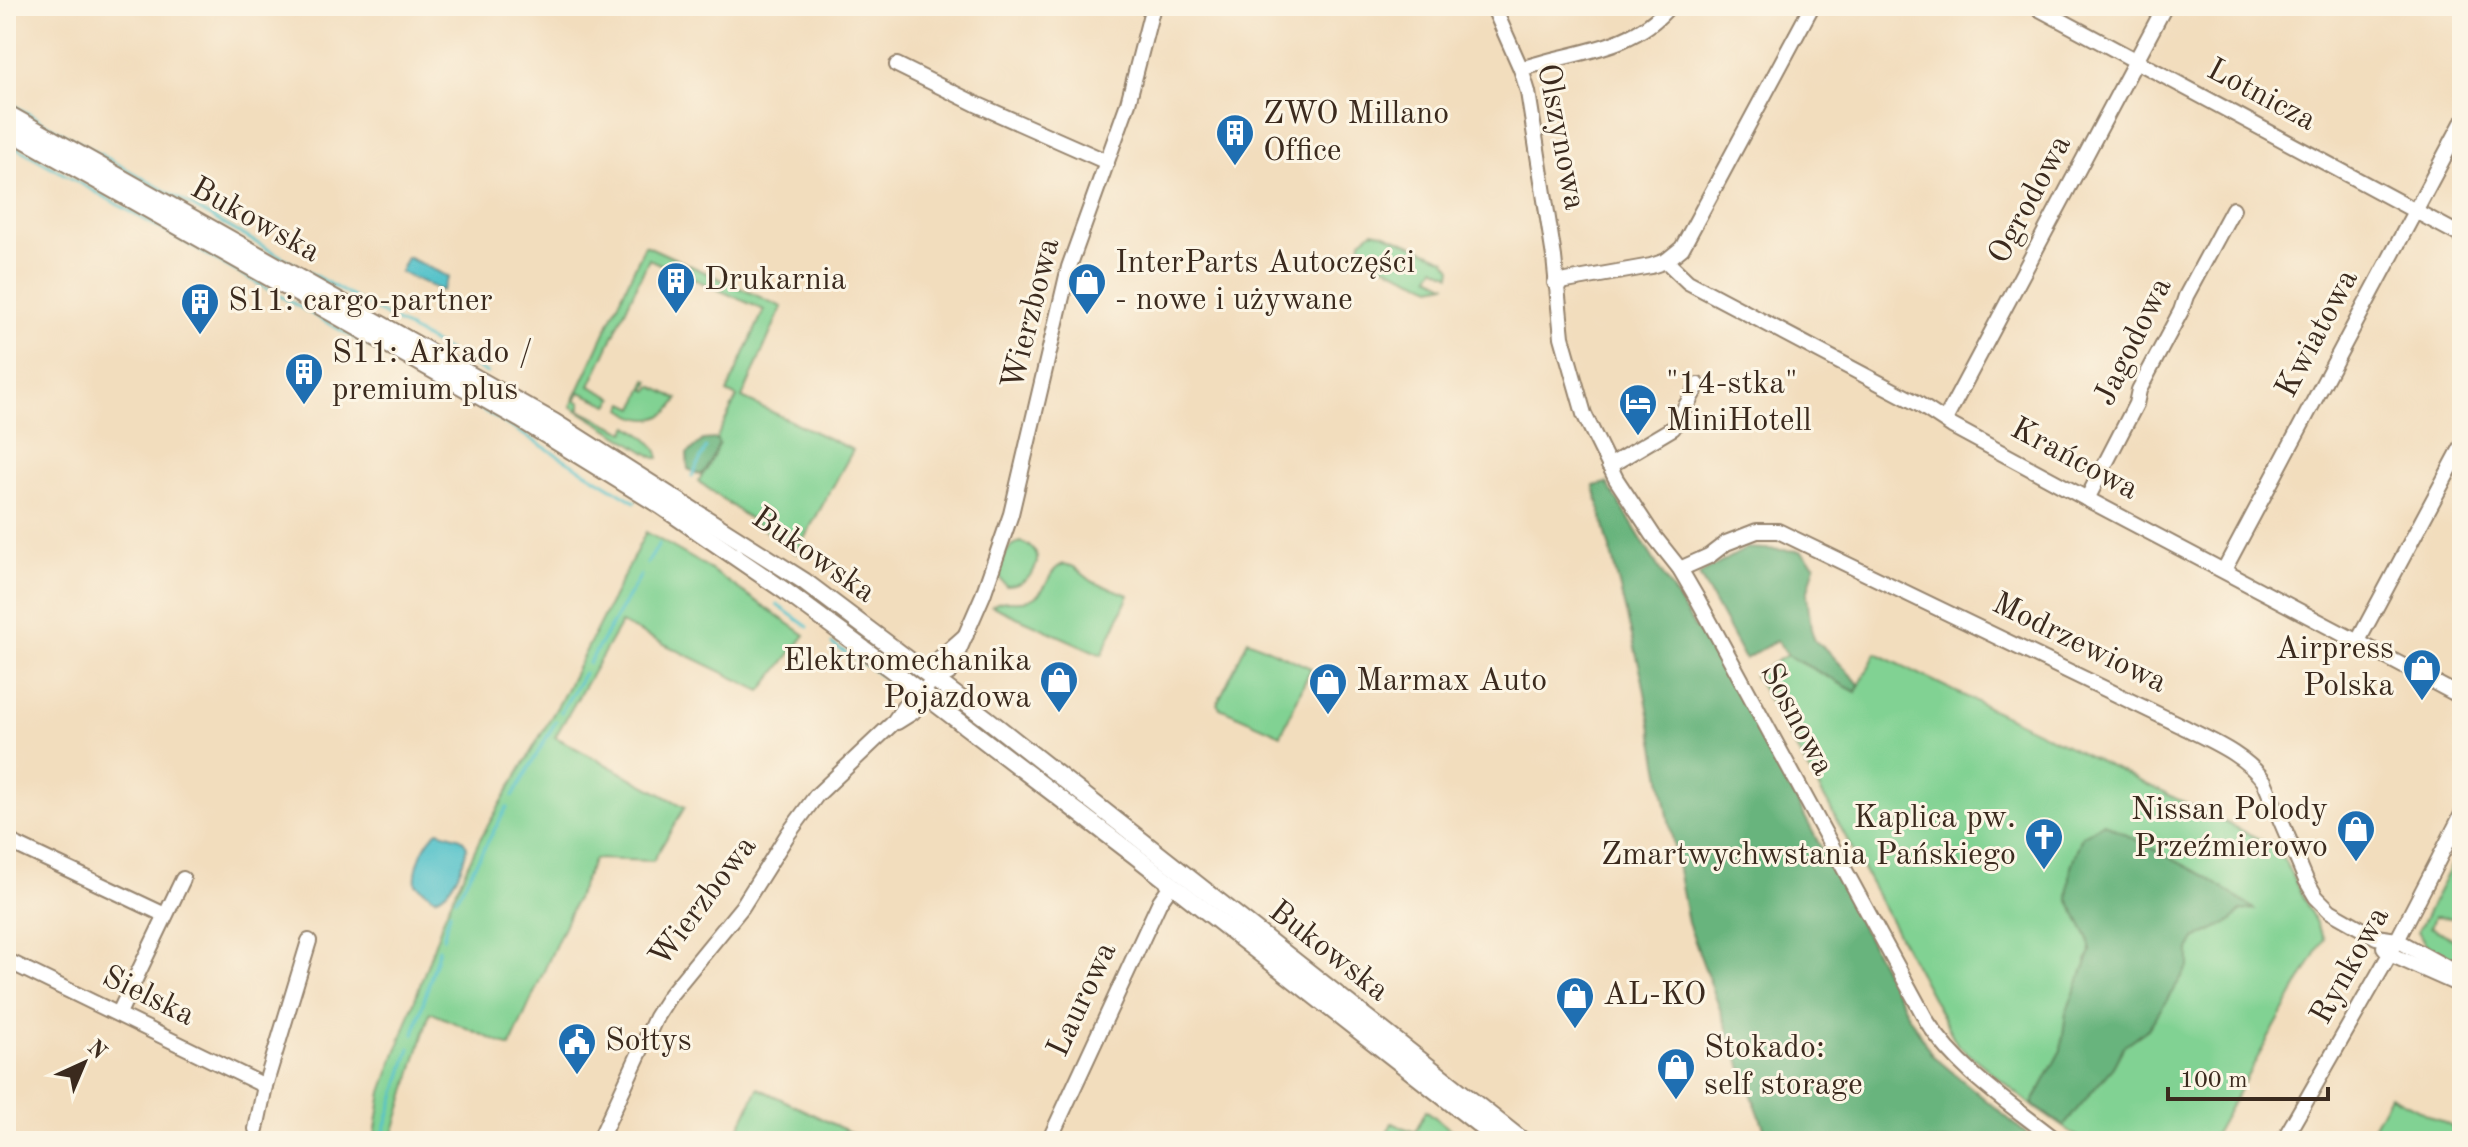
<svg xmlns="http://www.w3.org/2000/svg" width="2468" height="1147" font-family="'Old Standard TT',serif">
<rect width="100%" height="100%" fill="#fcf5e5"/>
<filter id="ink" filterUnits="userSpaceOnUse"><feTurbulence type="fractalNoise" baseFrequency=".0125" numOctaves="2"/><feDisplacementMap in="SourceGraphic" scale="16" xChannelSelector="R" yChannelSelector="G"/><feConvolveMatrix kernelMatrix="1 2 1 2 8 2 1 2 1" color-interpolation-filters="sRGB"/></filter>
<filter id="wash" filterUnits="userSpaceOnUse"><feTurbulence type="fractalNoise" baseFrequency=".006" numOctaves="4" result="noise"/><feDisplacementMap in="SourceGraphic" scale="32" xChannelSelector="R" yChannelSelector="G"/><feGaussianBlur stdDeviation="1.8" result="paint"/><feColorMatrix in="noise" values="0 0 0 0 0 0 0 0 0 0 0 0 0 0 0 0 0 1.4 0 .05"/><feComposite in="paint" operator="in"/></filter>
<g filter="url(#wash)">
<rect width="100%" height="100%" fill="#f2ddbd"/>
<g fill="#81d293" stroke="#5e7e58" stroke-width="2">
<polygon points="1373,231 1383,233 1445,259 1452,268 1451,275 1435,267 1430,276 1446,284 1432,287 1366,258 1360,249 1361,240"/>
<path d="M645,245L782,307L742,398L853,450L796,553L698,481L707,469L719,444L716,439L737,397L727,392L764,310L649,259L590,386L614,398L609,405L580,392L576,400L581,403L579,410L625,432L629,426C641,434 656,443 659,458H655L571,406Z"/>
<path d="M647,380L650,381L646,390L649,391L652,386L678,399C665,423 642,424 622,409L625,403L635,408Z"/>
<polygon points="646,532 704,565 805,635 761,691 621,623 555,737 685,807 653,861 594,859 510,1047 430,1012 391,1141 374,1141 382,1092 446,912 480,839 560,702"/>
<path d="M1020,542C1054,552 1031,587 1006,586L997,574C1003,560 1004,547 1020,542Z"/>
<path d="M1064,564L1074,567L1093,582L1129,595L1102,655L992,606C1005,596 1021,606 1035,597C1049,588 1048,569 1064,564Z"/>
<polygon points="1248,640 1311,668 1281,735 1220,708 1217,704"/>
<polygon points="1876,653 2278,848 2324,939 2211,1141 2083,1141 2031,1105 1957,1044 1828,804 1754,675 1787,655 1856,692"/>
<polygon points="2462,845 2462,912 2452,918 2434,917 2430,927 2462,943 2462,964 2425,944 2418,931"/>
<polygon points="758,1088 868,1141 758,1141 738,1131"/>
<polygon points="2390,1095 2462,1132 2462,1133 2457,1141 2365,1141"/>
<polygon points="1426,1110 1465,1141 1383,1141 1392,1123 1415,1132"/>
</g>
<g fill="#68b47d" stroke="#526f4e" stroke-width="2">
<polygon points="716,439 719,444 707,469 700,475 688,469 687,454 703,440"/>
<polygon points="1607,483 1694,626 1727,667 1906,1011 1932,1055 2035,1141 1769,1141 1688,923 1642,676 1594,486"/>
<polygon points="1747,548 1801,551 1815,565 1807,594 1811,629 1815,641 1829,652 1859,684 1856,692 1787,655 1777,640 1745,659 1699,575"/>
<polygon points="2104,823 2203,875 2254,909 2241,911 2231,921 2195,939 2189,950 2189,966 2148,1029 2124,1046 2113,1067 2063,1126 2032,1104 2061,1050 2066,1013 2091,951 2088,937 2068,899 2071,867 2082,836"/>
</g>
<g fill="#55c2ca" stroke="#487674" stroke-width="2">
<polygon points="407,257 449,277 442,291 400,272"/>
<path d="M438,831L461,838L467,846C464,863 453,893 435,898L416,884C414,868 424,841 438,831Z"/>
</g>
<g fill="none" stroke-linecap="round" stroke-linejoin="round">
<g stroke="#55c2ca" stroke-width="3">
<polyline points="6,101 487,373"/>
<polyline points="16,147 491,415 635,502"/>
<polyline points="692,476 706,448"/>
<polyline points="647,564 659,544"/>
<polyline points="777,605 808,627"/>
<polyline points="832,644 890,681"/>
<polyline points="589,663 641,575"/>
<polyline points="561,712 584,673"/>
<polyline points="513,796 556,721"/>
<polyline points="456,899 507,807"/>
<polyline points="443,938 450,912"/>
<polyline points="414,1034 439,949"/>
<polyline points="381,1141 410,1048"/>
</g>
</g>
</g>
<g filter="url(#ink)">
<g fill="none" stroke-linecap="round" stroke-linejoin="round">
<defs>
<g id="minor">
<path d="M1493,6L1521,69L1528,92L1554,257L1562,337L1584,414L1616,479L1653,535L1680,569L1698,600L1928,1023C1960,1072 2012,1105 2057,1141"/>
<polyline points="2034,6 2462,236"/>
<polyline points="897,65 976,104 1107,162"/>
<path d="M1521,69C1572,51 1633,51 1669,6"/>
<polyline points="1666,261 1688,282 1917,403 1952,426 2087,499 2462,697"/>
<polyline points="1555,283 1651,266 1666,261 1682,248 1812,6"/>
<polyline points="1945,420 2165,6"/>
<polyline points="1609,466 1673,428 1698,385"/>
<polyline points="2087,499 2136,404 2139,390 2181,311 2186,296 2233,209"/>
<path d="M1680,569L1709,556L1726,543L1757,531H1778L2182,726C2211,741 2244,754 2264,781L2306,880L2316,897L2330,911L2376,937L2397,940L2462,976"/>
<polyline points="2224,570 2462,123"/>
<polyline points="2358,641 2462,446"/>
<polyline points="934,678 949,673 983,595 1011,514 1069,267 1128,103 1153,6"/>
<polyline points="897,722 913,712 922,693 934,678 941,657 966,635"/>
<polyline points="6,840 165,915"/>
<polyline points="2384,947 2390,954 2462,986"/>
<polyline points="6,960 265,1086"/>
<polyline points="119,1013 183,879"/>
<polyline points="256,1129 265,1086 309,941"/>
<polyline points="599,1141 656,1017 670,995 742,907 788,834 816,796 893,723 906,704 922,693"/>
<polyline points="1049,1141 1160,901 1172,884"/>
<polyline points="2283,1141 2390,954 2462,814"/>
</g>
<g id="major">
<polyline points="6,113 554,422 804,581 986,718 1523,1141"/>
<polyline points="6,129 520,419 661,506 785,591 892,670 1133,854 1500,1141"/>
</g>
</defs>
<use href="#minor" stroke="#96846e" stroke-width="18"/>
<use href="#major" stroke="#96846e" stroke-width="20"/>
<use href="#minor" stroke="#fff" stroke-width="14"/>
<use href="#major" stroke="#fff" stroke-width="16"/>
</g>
</g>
<defs>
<symbol id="building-pin" viewBox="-11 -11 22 30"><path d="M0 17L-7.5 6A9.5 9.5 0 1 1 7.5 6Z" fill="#1f6fb2" stroke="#fcf5e5"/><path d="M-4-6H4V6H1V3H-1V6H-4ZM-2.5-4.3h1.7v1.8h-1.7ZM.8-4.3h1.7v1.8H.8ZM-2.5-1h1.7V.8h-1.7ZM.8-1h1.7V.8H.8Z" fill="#fff"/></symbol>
<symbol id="shop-pin" viewBox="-11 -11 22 30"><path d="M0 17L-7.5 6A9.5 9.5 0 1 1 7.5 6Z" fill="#1f6fb2" stroke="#fcf5e5"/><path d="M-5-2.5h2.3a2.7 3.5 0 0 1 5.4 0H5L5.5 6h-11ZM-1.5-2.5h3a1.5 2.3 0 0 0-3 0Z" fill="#fff"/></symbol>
<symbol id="hotel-pin" viewBox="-11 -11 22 30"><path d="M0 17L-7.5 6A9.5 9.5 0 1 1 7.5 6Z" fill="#1f6fb2" stroke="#fcf5e5"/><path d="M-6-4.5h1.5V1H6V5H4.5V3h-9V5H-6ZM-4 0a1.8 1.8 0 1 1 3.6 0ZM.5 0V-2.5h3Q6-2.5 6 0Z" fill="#fff"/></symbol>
<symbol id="church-pin" viewBox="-11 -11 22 30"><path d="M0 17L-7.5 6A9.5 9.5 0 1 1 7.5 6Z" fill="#1f6fb2" stroke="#fcf5e5"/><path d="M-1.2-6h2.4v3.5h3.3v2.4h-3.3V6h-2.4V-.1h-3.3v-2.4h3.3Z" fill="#fff"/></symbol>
<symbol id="civic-pin" viewBox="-11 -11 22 30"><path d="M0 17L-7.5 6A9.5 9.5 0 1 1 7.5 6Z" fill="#1f6fb2" stroke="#fcf5e5"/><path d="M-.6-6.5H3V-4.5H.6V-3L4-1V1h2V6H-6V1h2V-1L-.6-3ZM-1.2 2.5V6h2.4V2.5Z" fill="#fff"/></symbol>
</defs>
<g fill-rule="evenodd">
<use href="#building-pin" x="1213" y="111" width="44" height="60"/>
<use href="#building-pin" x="654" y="259" width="44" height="60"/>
<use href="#shop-pin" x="1065" y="260" width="44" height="60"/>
<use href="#building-pin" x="178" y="280" width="44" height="60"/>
<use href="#building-pin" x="282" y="350" width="44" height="60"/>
<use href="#hotel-pin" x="1616" y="381" width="44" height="60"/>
<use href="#shop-pin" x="2400" y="646" width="44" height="60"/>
<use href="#shop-pin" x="1037" y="658" width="44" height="60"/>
<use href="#shop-pin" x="1306" y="660" width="44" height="60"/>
<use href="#shop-pin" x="2334" y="807" width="44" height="60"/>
<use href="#church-pin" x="2022" y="815" width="44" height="60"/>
<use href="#shop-pin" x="1553" y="974" width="44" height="60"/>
<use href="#civic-pin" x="555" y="1020" width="44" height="60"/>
<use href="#shop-pin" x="1654" y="1045" width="44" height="60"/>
</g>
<g text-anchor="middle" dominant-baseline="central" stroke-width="6" stroke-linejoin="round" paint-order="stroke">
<g font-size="32" fill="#3b2a1e" stroke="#fcf5e5">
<text transform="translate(2261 96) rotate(28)">Lotnicza</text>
<text transform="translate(1560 137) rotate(79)">Olszynowa</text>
<text transform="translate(2031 200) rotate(-62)">Ogrodowa</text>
<text transform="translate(255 221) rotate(29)">Bukowska</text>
<text transform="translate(1032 314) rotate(-76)">Wierzbowa</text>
<text transform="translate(2318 334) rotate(-62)">Kwiatowa</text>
<text transform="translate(2134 342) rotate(-64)">Jagodowa</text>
<text transform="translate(2074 460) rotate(28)">Krańcowa</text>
<text transform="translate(813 556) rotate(35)">Bukowska</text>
<text transform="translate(2079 644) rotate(26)">Modrzewiowa</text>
<text transform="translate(1796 720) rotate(62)">Sosnowa</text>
<text transform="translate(704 902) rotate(-53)">Wierzbowa</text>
<text transform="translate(1328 952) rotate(38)">Bukowska</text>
<text transform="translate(2351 966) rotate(-61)">Rynkowa</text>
<text transform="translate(148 997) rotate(26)">Sielska</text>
<text transform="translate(1083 1000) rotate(-65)">Laurowa</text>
</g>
<g font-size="32" fill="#3b2a1e" stroke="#fcf5e5" text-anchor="start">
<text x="1263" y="115">ZWO Millano<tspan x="1263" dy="37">Office</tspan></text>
<text x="1115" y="264">InterParts Autoczęści<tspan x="1115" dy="37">- nowe i używane</tspan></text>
<text x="704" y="281">Drukarnia</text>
<text x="228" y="302">S11: cargo-partner</text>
<text x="332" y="354">S11: Arkado /<tspan x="332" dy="37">premium plus</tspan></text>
<text x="1666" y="385">"14-stka"<tspan x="1666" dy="37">MiniHotell</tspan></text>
<text x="2394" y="650" text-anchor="end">Airpress<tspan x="2394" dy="37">Polska</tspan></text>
<text x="1031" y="662" text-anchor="end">Elektromechanika<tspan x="1031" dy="37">Pojazdowa</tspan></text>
<text x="1356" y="682">Marmax Auto</text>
<text x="2328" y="811" text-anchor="end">Nissan Polody<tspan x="2328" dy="37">Przeźmierowo</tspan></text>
<text x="2016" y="819" text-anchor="end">Kaplica pw.<tspan x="2016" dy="37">Zmartwychwstania Pańskiego</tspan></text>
<text x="1603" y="996">AL-KO</text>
<text x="605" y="1042">Sołtys</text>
<text x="1704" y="1049">Stokado:<tspan x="1704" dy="37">self storage</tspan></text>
</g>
</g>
<rect width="2468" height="1147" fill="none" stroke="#fcf5e5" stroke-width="32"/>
<g transform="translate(84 1063) rotate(44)" stroke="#fcf5e5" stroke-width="6" paint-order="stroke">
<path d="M0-6L14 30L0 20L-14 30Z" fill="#3b2a1e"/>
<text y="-12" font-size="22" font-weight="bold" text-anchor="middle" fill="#3b2a1e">N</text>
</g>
<path d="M2168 1087v12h160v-12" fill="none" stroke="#3b2a1e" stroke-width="4"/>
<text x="2180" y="1087" font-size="24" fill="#3b2a1e" stroke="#fcf5e5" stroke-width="6" paint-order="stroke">100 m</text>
</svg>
